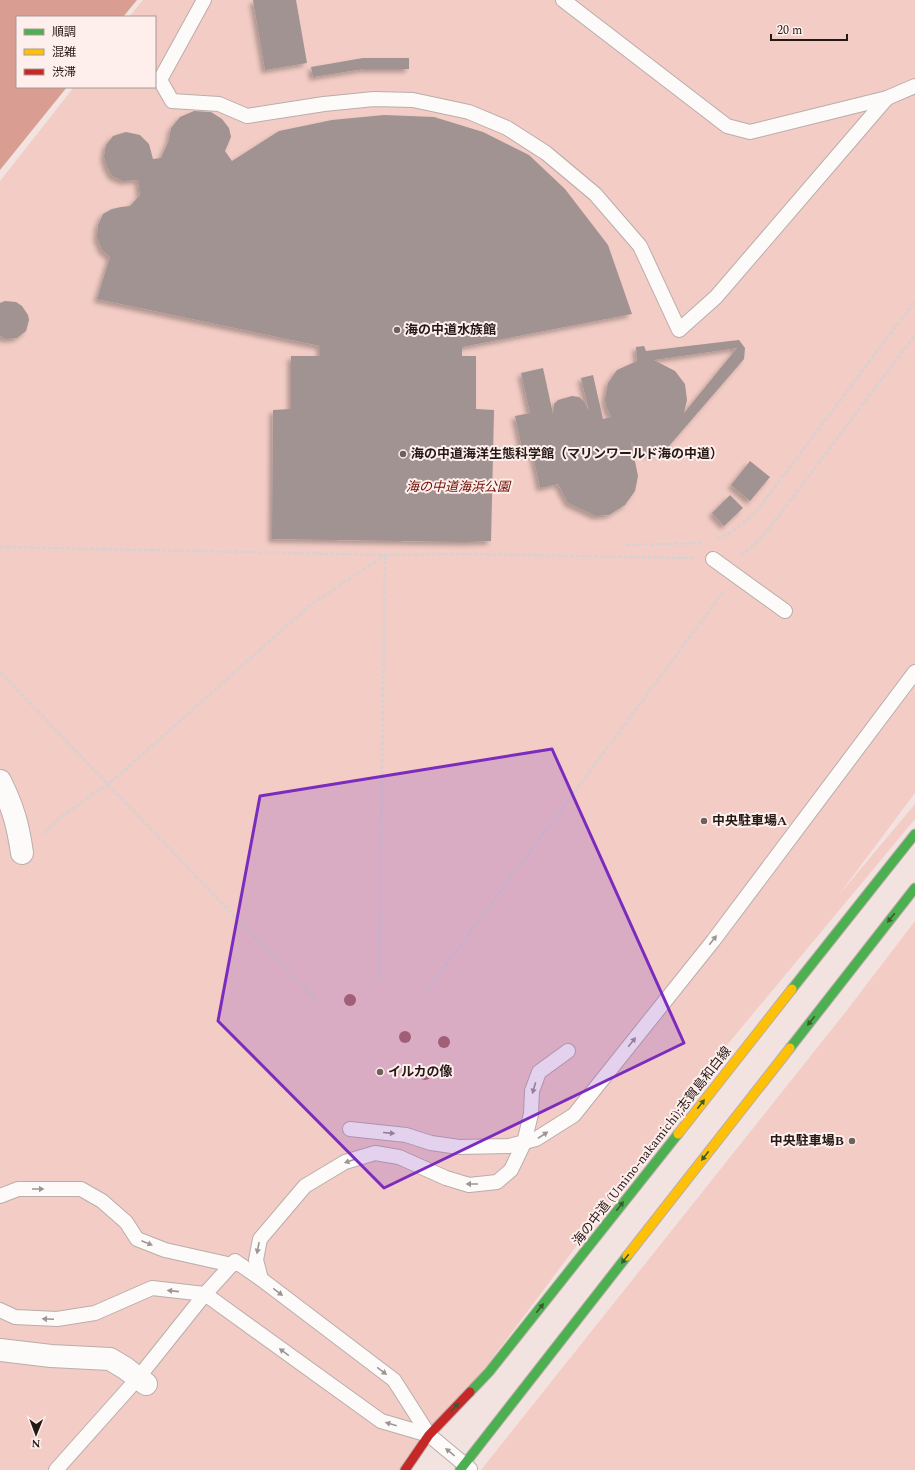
<svg xmlns="http://www.w3.org/2000/svg" width="915" height="1470" font-family="Spectral,'Noto Sans JP',serif">
<defs>
<filter id="shadow"><feDropShadow dx="-3.5" dy="3.5" stdDeviation="2" flood-color="#0004"/></filter>
</defs>
<rect width="100%" height="100%" fill="#f3e3e0"/>
<g fill="#f2ccc5">
<polygon points="143,0 915,0 915,793 838,896 915,804 915,819 722,1051 409,1470 0,1470 0,181 74,87 155,87 155,17 129,17"/>
<polygon points="915,921 915,1470 481,1470 844,1014"/>
</g>
<polygon fill="#d99d92" points="0,0 137,0 123,17 17,17 17,87 67,87 0,170"/>
<g fill="#a09391" fill-rule="evenodd" filter="url(#shadow)">
<polygon points="253,0 296,0 307,63 265,70"/>
<polygon points="363,58 409,58 409,69 363,69 313,77 311,67"/>
<polygon points="194,111 211,112 222,119 229,128 231,137 225,151 232,161 279,131 332,120 384,115 434,117 483,132 529,155 565,189 608,245 632,314 462,347 462,356 476,356 476,409 494,410 491,541 465,542 272,539 273,410 291,409 291,356 320,356 320,346 97,299 110,257 102,250 97,238 98,225 103,214 112,209 121,207 130,206 140,195 138,180 123,181 112,176 107,167 104,157 106,145 113,136 126,132 140,135 149,144 153,159 161,158 169,140 171,128 180,117"/>
<polygon points="5,301 16,302 22,306 28,315 29,320 26,331 17,338 6,339 0,336 0,303"/>
<path d="M739,340L745,348L744,359L669,446L654,455L642,453L631,442L638,476L635,491L625,505L609,515L596,516L568,503L558,484L540,488L532,451L523,453L515,416L530,413L521,373L543,368L553,414L554,404L558,400L572,396L579,397L584,401L589,411L581,378L593,375L603,419L611,417L606,406L605,399L608,383L617,370L637,361L636,347L644,346L646,351ZM737,348L684,413L687,400L685,384L675,371L654,360Z"/>
<polygon points="750,461 770,477 750,501 731,485"/>
<polygon points="730,495 743,508 724,526 712,513"/>
</g>
<g fill="none" stroke-linecap="round" stroke-linejoin="round">
<defs>
<g id="lane">
<polyline points="204,0 160,80 172,101 219,104 247,116 324,104 374,99 413,100 469,112 507,128 546,153 595,194 640,246 679,330 716,297 887,98"/>
<polyline points="563,0 727,126 750,132 887,98 915,86"/>
<polyline points="713,559 785,611"/>
<polyline points="350,1129 406,1135 431,1143 459,1147 509,1146 536,1139 574,1115 713,941 915,672"/>
<polyline points="0,1196 18,1189 81,1189 102,1201 126,1222 137,1239 165,1250 232,1265"/>
<polyline points="261,1279 256,1260 260,1239 305,1186 345,1162 375,1153 399,1157 446,1178 469,1185 497,1182 511,1170 524,1143 531,1114 532,1091 539,1072 568,1051"/>
<polyline points="0,1310 15,1317 57,1319 95,1313 152,1288 205,1294 381,1421 429,1435"/>
<polyline points="56,1470 138,1378 205,1294 235,1261 261,1279 394,1380 429,1435 470,1469"/>
</g>
<g id="street">
<path d="M0,781C13,807 18,825 22,853"/>
<polyline points="0,1350 51,1356 110,1359 125,1368 146,1384"/>
</g>
<g id="fast">
<polyline points="792,989 915,834"/>
<polyline points="790,1048 915,888"/>
<polyline points="470,1392 489,1372 678,1134"/>
<polyline points="460,1470 627,1256"/>
</g>
<g id="slow">
<polyline points="678,1134 792,989"/>
<polyline points="627,1256 790,1048"/>
</g>
<polyline id="jam" points="405,1470 429,1435 470,1392"/>
</defs>
<use href="#lane" stroke="#baadaa" stroke-width="16"/>
<use href="#street" stroke="#baadaa" stroke-width="24"/>
<use href="#fast" stroke="#baadaa" stroke-width="11"/>
<use href="#slow" stroke="#baadaa" stroke-width="11"/>
<use href="#jam" stroke="#baadaa" stroke-width="11"/>
<g stroke="#d7d2d1" stroke-width="2.5" stroke-dasharray="4 2" stroke-linecap="butt">
<polyline points="717,539 732,532 756,512 915,301"/>
<polyline points="626,545 701,543"/>
<polyline points="0,547 385,555 465,554 694,558"/>
<path d="M740,554C756,547 766,531 777,518L915,335"/>
<polyline points="0,672 317,1002"/>
<polyline points="44,833 62,816 117,777 310,605 385,555"/>
<polyline points="379,979 385,555"/>
<polyline points="427,990 724,591"/>
</g>
<use href="#lane" stroke="#fdfbfa" stroke-width="14"/>
<use href="#street" stroke="#fdfbfa" stroke-width="22"/>
<use href="#fast" stroke="#4caf50" stroke-width="9"/>
<use href="#slow" stroke="#ffc107" stroke-width="9"/>
<use href="#jam" stroke="#c62828" stroke-width="9"/>
</g>
<g fill="#a96c65">
<circle cx="350" cy="1000" r="6"/>
<circle cx="405" cy="1037" r="6"/>
<circle cx="444" cy="1042" r="6"/>
<circle cx="425" cy="1074" r="6"/>
</g>
<defs><path id="oneway-solid" d="M-6-.8H1V-3.2L6.5 0L1 3.2V.8H-6Z"/></defs>
<g fill="#375c30">
<use href="#oneway-solid" transform="translate(891 918) rotate(128)"/>
<use href="#oneway-solid" transform="translate(811 1021) rotate(128)"/>
<use href="#oneway-solid" transform="translate(701 1104) rotate(-52)"/>
<use href="#oneway-solid" transform="translate(705 1156) rotate(128)"/>
<use href="#oneway-solid" transform="translate(620 1206) rotate(-52)"/>
<use href="#oneway-solid" transform="translate(625 1259) rotate(128)"/>
<use href="#oneway-solid" transform="translate(540 1308) rotate(-52)"/>
<use href="#oneway-solid" transform="translate(455 1407) rotate(-46)"/>
</g>
<g fill="#9c9593">
<use href="#oneway-solid" transform="translate(713 940) rotate(-52)"/>
<use href="#oneway-solid" transform="translate(632 1042) rotate(-51)"/>
<use href="#oneway-solid" transform="translate(534 1088) rotate(106)"/>
<use href="#oneway-solid" transform="translate(389 1133) rotate(5)"/>
<use href="#oneway-solid" transform="translate(543 1135) rotate(-33)"/>
<use href="#oneway-solid" transform="translate(350 1161) rotate(161)"/>
<use href="#oneway-solid" transform="translate(472 1184) rotate(180)"/>
<use href="#oneway-solid" transform="translate(38 1189)"/>
<use href="#oneway-solid" transform="translate(147 1243) rotate(22)"/>
<use href="#oneway-solid" transform="translate(258 1248) rotate(101)"/>
<use href="#oneway-solid" transform="translate(173 1291) rotate(-174)"/>
<use href="#oneway-solid" transform="translate(278 1292) rotate(37)"/>
<use href="#oneway-solid" transform="translate(48 1319) rotate(-177)"/>
<use href="#oneway-solid" transform="translate(284 1352) rotate(-144)"/>
<use href="#oneway-solid" transform="translate(382 1371) rotate(37)"/>
<use href="#oneway-solid" transform="translate(391 1424) rotate(-164)"/>
<use href="#oneway-solid" transform="translate(450 1452) rotate(-141)"/>
</g>
<path fill="#7b2cbf" fill-opacity="0.2" stroke="#7b2cbf" stroke-width="3" stroke-linejoin="round" d="M552,749L684,1043L384,1188L218,1021L260,796Z"/>
<g fill="#6d605d" stroke="#feefec" stroke-width="1.5">
<circle cx="397" cy="330" r="4"/>
<circle cx="403" cy="454" r="4"/>
<circle cx="704" cy="821" r="4"/>
<circle cx="380" cy="1072" r="4"/>
<circle cx="852" cy="1141" r="4"/>
</g>
<g text-anchor="middle" dominant-baseline="central" stroke-width="4" stroke-linejoin="round" paint-order="stroke">
<g font-size="13" font-weight="bold" fill="#251916" stroke="#feefec" text-anchor="start">
<text x="405" y="330">海の中道水族館</text>
<text x="411" y="454">海の中道海洋生態科学館（マリンワールド海の中道）</text>
<text x="712" y="821">中央駐車場A</text>
<text x="388" y="1072">イルカの像</text>
<text x="844" y="1141" text-anchor="end">中央駐車場B</text>
</g>
<g font-size="13" font-style="italic" fill="#6d0b00" stroke="#feefec">
<text x="458" y="487">海の中道海浜公園</text>
</g>
<g font-size="13" fill="#251916" stroke="#feefec">
<text transform="translate(652 1146) rotate(-52)">海の中道 (Umino-nakamichi);志賀島和白線</text>
</g>
</g>
<rect x="16" y="16" width="140" height="72" fill="#feefec" stroke="#a79996"/>
<rect x="24" y="29" width="20" height="6" fill="#4caf50" stroke="#a79996"/>
<text x="52" y="36" font-size="12" fill="#251916">順調</text>
<rect x="24" y="49" width="20" height="6" fill="#ffc107" stroke="#a79996"/>
<text x="52" y="56" font-size="12" fill="#251916">混雑</text>
<rect x="24" y="69" width="20" height="6" fill="#c62828" stroke="#a79996"/>
<text x="52" y="76" font-size="12" fill="#251916">渋滞</text>
<g transform="translate(36 1434) rotate(181)" stroke="#feefec" stroke-width="3" paint-order="stroke">
<path d="M0-3L7 15L0 10L-7 15Z" fill="#251916"/>
<text y="-6" font-size="11" font-weight="bold" text-anchor="middle" fill="#251916">N</text>
</g>
<path d="M771 34v6h76v-6" fill="none" stroke="#251916" stroke-width="2"/>
<text x="777" y="34" font-size="12" fill="#251916" stroke="#feefec" stroke-width="3" paint-order="stroke">20 m</text>
</svg>
